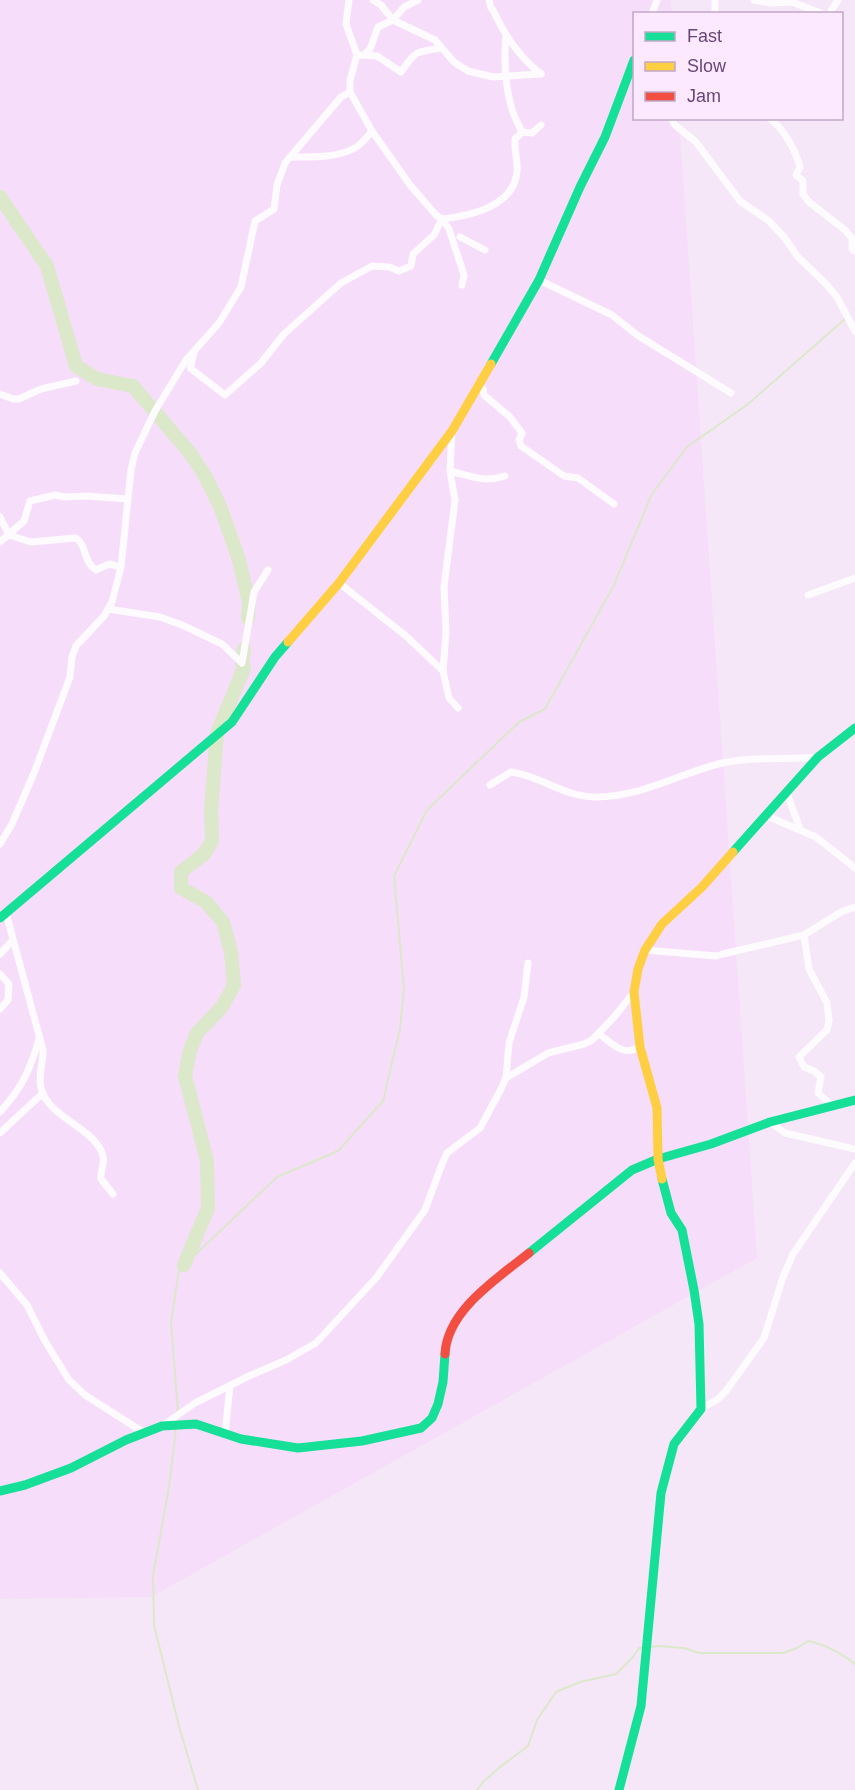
<svg xmlns="http://www.w3.org/2000/svg" width="855" height="1790" font-family="Arial,sans-serif">
<style>
.residential{fill:#f6ddf9}
.lines{fill:none;stroke-linecap:round;stroke-linejoin:round}
.stream{stroke:#dbe8c9;stroke-width:2}
.river{stroke:#dbe8c9;stroke-width:14}
.street{stroke:#fefbfe;stroke-width:7}
.fast{stroke:#16e098;stroke-width:9}
.slow{stroke:#ffcf43;stroke-width:9}
.jam{stroke:#f24e42;stroke-width:9}
</style>
<rect width="100%" height="100%" fill="#f5e7f7"/>
<!-- residential -->
<path class="residential" d="M 0,0 L 671,0 L 672,13 L 634,14 L 634,118 L 679,119 L 757,1258 L 151,1597 L 0,1599 Z"/>
<g class="lines">
<!-- stream -->
<g class="stream">
<path d="M 178,1412 L 171,1322 L 179,1270 L 277,1177 L 338,1151 L 383,1101 L 400,1029 L 404,989 L 394,876 L 427,810 L 519,722 L 545,709 L 613,587 L 652,494 L 687,447 L 748,404 L 845,319"/>
<path d="M 176,1429 L 169,1487 L 153,1576 L 154,1625 L 180,1730 L 198,1790"/>
<path d="M 649,1647 L 659,1646 L 684,1648 L 699,1653 L 783,1653 L 797,1648 L 808,1641 C 827,1645 840,1653 855,1664"/>
<path d="M 477,1790 L 483,1782 L 500,1767 L 528,1746 L 537,1720 L 556,1692 L 580,1682 L 616,1674 L 632,1658 L 639,1648 L 643,1648"/>
</g>
<!-- river -->
<g class="river">
<path d="M 0,197 L 47,266 L 76,366 L 97,379 L 133,386 L 190,453 L 204,474 L 220,506 L 239,560 L 249,603 L 248,618"/>
<path d="M 184,1265 L 208,1208 L 207,1161 L 185,1076 L 190,1050 L 197,1033 L 222,1007 L 234,985 L 231,952 L 223,922 L 206,902 L 181,888 L 181,872 L 204,854 L 212,841 L 211,809 L 217,733 L 244,668 L 242,663 L 244,649"/>
</g>
<!-- street -->
<g class="street">
<path d="M 349,0 L 346,24 L 357,55 L 350,80 L 350,92 L 372,131 L 410,185 L 436,215 L 442,219 L 449,229 L 464,275 L 462,285"/>
<path d="M 373,0 L 381,5 L 393,20 L 435,40 L 454,62 L 468,71 L 493,77 L 541,74"/>
<path d="M 489,0 L 491,8 L 493,10 C 504,34 520,58 541,74"/>
<path d="M 754,0 L 772,3 L 792,2 L 823,14"/>
<path d="M 652,14 L 657,0"/>
<path d="M 715,14 L 715,0"/>
<path d="M 829,14 L 838,0"/>
<path d="M 506,35 C 504,57 505,84 511,106 C 513,115 518,123 522,132"/>
<path d="M 357,55 L 377,56 L 401,72 C 416,50 416,52 441,48"/>
<path d="M 364,55 L 370,49 L 378,27 L 393,20 L 404,7 L 418,0"/>
<path d="M 671,118 L 675,125 L 696,142 L 740,201 L 769,221 L 784,237 L 798,257 L 825,283 L 837,297 L 855,331"/>
<path d="M 769,118 C 784,129 795,149 800,167 L 796,175 L 803,181 L 803,194 L 809,202 L 845,230 L 852,238 L 852,249 L 855,251"/>
<path d="M 290,157 C 310,157 337,158 355,148 C 362,144 367,137 372,131"/>
<path d="M 460,237 L 485,250"/>
<path d="M 539,280 L 612,315 L 637,335 L 731,393"/>
<path d="M 194,353 L 190,368 L 225,395 L 261,363 L 284,334 L 341,283 L 372,266 L 389,267 L 399,271 L 411,266 L 413,254 L 434,235 L 442,219 C 470,216 513,207 517,172 C 518,161 514,150 515,139 L 522,132 L 532,133 L 541,125"/>
<path d="M 483,389 L 484,395 L 510,417 L 522,433 L 519,440 L 521,446 L 564,476 L 578,478 L 614,504"/>
<path d="M 0,394 L 13,399 L 19,399 L 41,389 L 76,381"/>
<path d="M 452,431 L 450,471 L 455,500 L 444,587 L 446,633 L 443,671 L 449,698 L 458,708"/>
<path d="M 450,471 C 471,476 484,483 505,476"/>
<path d="M 0,517 L 9,535 L 31,542 L 76,538 C 87,545 83,562 96,570 L 109,564 L 121,567"/>
<path d="M 0,542 L 24,521 L 30,501 L 55,495 L 64,497 L 86,496 L 128,499"/>
<path d="M 339,583 L 406,636 L 443,671"/>
<path d="M 808,595 L 855,578"/>
<path d="M 108,609 L 160,617 L 182,625 L 222,644 L 242,663 L 254,592 L 268,570"/>
<path d="M 490,785 L 511,772 C 538,775 563,796 594,797 C 638,798 676,775 718,764 C 748,756 786,760 818,757"/>
<path d="M 787,793 L 800,829"/>
<path d="M 767,816 L 816,837 L 855,868"/>
<path d="M 0,844 L 12,824 L 34,773 L 70,677 L 72,657 L 76,646 L 104,616 L 112,602 L 121,567 L 131,470 L 135,453 L 155,411 L 186,360 L 219,323 L 241,287 L 255,221 L 274,209 L 277,185 L 285,163 L 341,97 L 350,92"/>
<path d="M 6,913 L 43,1050 C 43,1063 38,1076 41,1088 C 48,1118 96,1128 103,1156 C 105,1164 100,1171 101,1179 L 113,1194"/>
<path d="M 804,935 L 809,969 L 827,1003 L 829,1021 L 827,1030 L 799,1057 L 804,1067 L 814,1071 L 821,1077 L 818,1093 L 831,1105"/>
<path d="M 645,950 L 716,956 L 723,954 L 804,935 L 841,912 L 855,907"/>
<path d="M 0,954 L 13,940"/>
<path d="M 0,974 L 9,984 L 8,1000 L 0,1009"/>
<path d="M 599,1034 C 613,1044 623,1057 640,1047"/>
<path d="M 506,1078 L 548,1053 L 584,1044 L 592,1040 L 615,1016 L 634,992"/>
<path d="M 0,1112 C 22,1088 30,1070 39,1039"/>
<path d="M 770,1122 L 785,1133 L 855,1149"/>
<path d="M 0,1133 L 43,1093"/>
<path d="M 0,1273 L 27,1305 L 45,1341 L 69,1380 L 85,1395 L 143,1432"/>
<path d="M 701,1409 L 718,1399 L 726,1391 L 764,1338 L 783,1277 L 793,1254 L 855,1163"/>
<path d="M 162,1426 L 195,1403 L 249,1376 L 286,1360 L 316,1343 L 376,1278 L 425,1210 L 442,1164 L 447,1153 L 480,1128 L 500,1091 L 506,1078 L 509,1043 L 524,997 L 528,963"/>
<path d="M 225,1434 L 230,1386"/>
</g>
<!-- fast -->
<g class="fast">
<path d="M 491,364 L 539,280 L 580,187 L 605,137 L 634,60"/>
<path d="M 733,852 L 818,757 L 855,728"/>
<path d="M 0,918 L 232,722 L 275,657 L 288,642"/>
<path d="M 529,1253 L 632,1170 L 658,1159 L 711,1144 L 770,1122 L 855,1100"/>
<path d="M 0,1491 L 25,1485 L 71,1468 L 126,1440 L 162,1426 L 196,1424 L 241,1439 L 298,1448 L 362,1441 L 421,1428 L 432,1418 L 438,1404 L 443,1382 L 445,1354"/>
<path d="M 619,1790 L 641,1706 L 661,1493 L 674,1444 L 701,1409 L 699,1324 L 694,1290 L 682,1230 L 671,1213 L 662,1179"/>
</g>
<!-- slow -->
<g class="slow">
<path d="M 288,642 L 339,583 L 452,431 L 491,364"/>
<path d="M 662,1179 L 658,1159 L 657,1108 L 640,1047 L 634,992 L 638,969 L 645,950 L 662,924 L 702,887 L 733,852"/>
</g>
<!-- jam -->
<path class="jam" d="M 445,1354 C 447,1310 498,1278 529,1253"/>
</g>
<!-- legend -->
<rect x="633" y="12" width="210" height="108" fill="#fde9ff" stroke="#c1a8c8" stroke-width="1.5"/>
<rect x="645" y="32" width="30" height="9" fill="#16e098" stroke="#c1a8c8" stroke-width="1.5"/>
<text x="687" y="42" font-size="18" fill="#674776">Fast</text>
<rect x="645" y="62" width="30" height="9" fill="#ffcf43" stroke="#c1a8c8" stroke-width="1.5"/>
<text x="687" y="72" font-size="18" fill="#674776">Slow</text>
<rect x="645" y="92" width="30" height="9" fill="#f24e42" stroke="#c1a8c8" stroke-width="1.5"/>
<text x="687" y="102" font-size="18" fill="#674776">Jam</text>
</svg>
